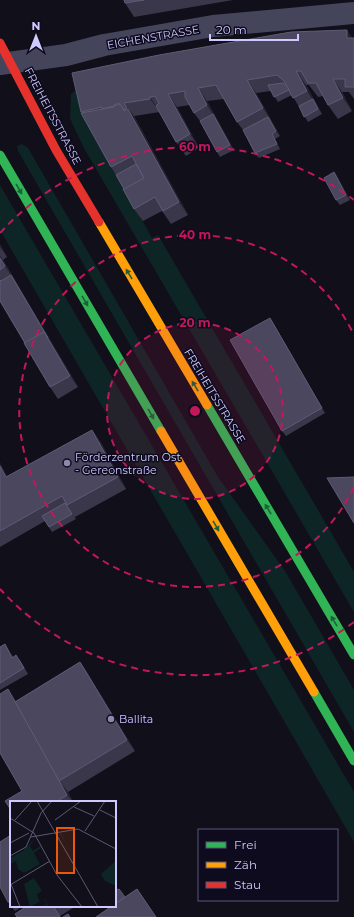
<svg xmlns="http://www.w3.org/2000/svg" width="354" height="917" font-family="Montserrat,sans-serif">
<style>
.green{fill:#0e2525}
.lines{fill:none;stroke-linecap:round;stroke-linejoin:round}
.street{stroke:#44445b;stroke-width:22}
.fast{stroke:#30b455;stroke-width:9}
.slow{stroke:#ff9f0a;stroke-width:9}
.jam{stroke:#e5322d;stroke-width:9}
.wall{fill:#3a374b}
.shaded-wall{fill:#23202f}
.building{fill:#4a475e;stroke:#5f5b77}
.oneway{fill:#1f603a}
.ring{fill:none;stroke:#c2185b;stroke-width:2;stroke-dasharray:7 5}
.poi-dot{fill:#8c88af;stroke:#0e0b1e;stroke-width:1.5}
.labels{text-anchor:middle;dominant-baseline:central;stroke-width:3;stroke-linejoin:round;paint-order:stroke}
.street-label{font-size:11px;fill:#cec9ff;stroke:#0e0b1e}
.poi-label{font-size:11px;fill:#cec9ff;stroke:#0e0b1e;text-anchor:start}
.inset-road{fill:none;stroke:#5d5976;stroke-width:1}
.view{fill:#e8590c;fill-opacity:0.15;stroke:#e8590c;stroke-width:2}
.inset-edge{fill:none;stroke:#cec9ff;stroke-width:2}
.centre{fill:#c2185b;stroke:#0e0b1e;stroke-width:2}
.ring-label{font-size:12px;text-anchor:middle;font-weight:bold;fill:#c2185b;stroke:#0e0b1e;stroke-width:3;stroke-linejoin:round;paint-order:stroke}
</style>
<rect width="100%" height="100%" fill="#110f1a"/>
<!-- green -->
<g class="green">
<path d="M 81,86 L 90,126 L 152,238 L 158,235 L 354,572 L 354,612 L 85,150 L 70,119 L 71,94 Z"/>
<path d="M 22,144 L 28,148 L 218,477 L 285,571 L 354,690 L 354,732 L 18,151 L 17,146 Z"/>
<path d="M 0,185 L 354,792 L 354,842 L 0,230 Z"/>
</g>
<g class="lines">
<!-- street -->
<path class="street" d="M 0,64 L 66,55 L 104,45 L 213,26 L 354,13"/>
<!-- fast -->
<g class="fast">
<path d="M 0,155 L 161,431"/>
<path d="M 207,405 L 354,655"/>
<path d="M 314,692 L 354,761"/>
</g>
<!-- slow -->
<g class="slow">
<path d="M 99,222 L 207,405"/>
<path d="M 161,431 L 314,692"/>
</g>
<!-- jam -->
<path class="jam" d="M 0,43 L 56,150 L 99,222"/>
</g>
<!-- wall -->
<g class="wall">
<path d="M 124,0 L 233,0 L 134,17 L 125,3 Z"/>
<path d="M 353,38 L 354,38 L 354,99 L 349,92 L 342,92 L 352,111 L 338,119 L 328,105 L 323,96 L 318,97 L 309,85 L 306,85 L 322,114 L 308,122 L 292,95 L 278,102 L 271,91 L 256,93 L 280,136 L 275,139 L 280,149 L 259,158 L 255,153 L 243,130 L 237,122 L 224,99 L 207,101 L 234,150 L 220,157 L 217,152 L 200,121 L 194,113 L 190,105 L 177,107 L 199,148 L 186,156 L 176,142 L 160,112 L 134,116 L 188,215 L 171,224 L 162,211 L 143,221 L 134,209 L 124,189 L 116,175 L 111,167 L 81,112 Z"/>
<path d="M 334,172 L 338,178 L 350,200 L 340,205 L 336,200 Z"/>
<path d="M 0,244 L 7,257 L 3,260 L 78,387 L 58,399 L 50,387 L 0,301 Z"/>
<path d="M 270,318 L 273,323 L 325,413 L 286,436 L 282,431 Z"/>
<path d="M 100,441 L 126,489 L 75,517 L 74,516 L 76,519 L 52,532 L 45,521 L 0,547 L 0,463 L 7,477 Z"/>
<path d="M 5,644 L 13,657 L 20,660 L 28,674 L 0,690 L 0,647 Z"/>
<path d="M 80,662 L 88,674 L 135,751 L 68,792 L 73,802 L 11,802 L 22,791 L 16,701 Z"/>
<path d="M 11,835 L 11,906 L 8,902 Z"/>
<path d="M 11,906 L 23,906 L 15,911 Z"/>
<path d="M 27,906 L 76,906 L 60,916 L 61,917 Z"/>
</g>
<!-- shaded-wall -->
<g class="shaded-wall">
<path d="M 347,30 L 354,40 L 347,38 Z"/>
<path d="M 296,71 L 306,85 L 322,114 L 307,91 Z"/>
<path d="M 333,79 L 342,92 L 352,111 L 343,98 Z"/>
<path d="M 247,80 L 256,93 L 272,122 L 263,108 Z"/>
<path d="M 198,88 L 207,101 L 234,150 L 230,145 L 214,116 L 207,105 Z"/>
<path d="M 168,94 L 177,107 L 199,148 L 190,134 Z"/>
<path d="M 150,97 L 159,110 L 160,112 L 150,99 Z"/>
<path d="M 124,103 L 134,116 L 188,215 L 179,202 Z"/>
<path d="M 268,117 L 272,122 L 280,136 L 276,131 Z"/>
<path d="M 272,134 L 275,139 L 280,149 L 277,144 Z"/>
<path d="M 334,172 L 338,178 L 350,200 L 346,195 Z"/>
<path d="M 0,244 L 7,257 L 0,247 Z"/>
<path d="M 0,256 L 3,260 L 14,280 L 5,266 L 0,258 Z"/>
<path d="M 11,275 L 14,280 L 78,387 L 70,376 Z"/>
<path d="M 270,318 L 273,323 L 325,413 L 322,408 Z"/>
<path d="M 92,430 L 100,441 L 126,489 L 118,477 Z"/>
<path d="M 0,463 L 14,489 L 6,477 L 0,466 Z"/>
<path d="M 80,662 L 88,674 L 135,751 L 127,740 Z"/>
<path d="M 8,689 L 16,701 L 59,781 Z"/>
<path d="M 60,782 L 68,792 L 73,802 L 67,795 Z"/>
</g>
<!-- building -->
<g class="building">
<path d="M 124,0 L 144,0 L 125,3 Z"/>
<path d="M 347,30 L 347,38 L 354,38 L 354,87 L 345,87 L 345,79 L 333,79 L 343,98 L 328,105 L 316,83 L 308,83 L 301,71 L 296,71 L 307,91 L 293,98 L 284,81 L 277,75 L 247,80 L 263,108 L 237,122 L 216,85 L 198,88 L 207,105 L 194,113 L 185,97 L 185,91 L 168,94 L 190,134 L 176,142 L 156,106 L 159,103 L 155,96 L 150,97 L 150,99 L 124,103 L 127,108 L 123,110 L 119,103 L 114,105 L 114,106 L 102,109 L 102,107 L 81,112 L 72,73 L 159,55 L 291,32 Z"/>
<path d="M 283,83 L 287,86 L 289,90 L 274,97 L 268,85 Z"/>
<path d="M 313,99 L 318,109 L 304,117 L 299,106 Z"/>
<path d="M 120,104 L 124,111 L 128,109 L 179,202 L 163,211 L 155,197 L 134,209 L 123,189 L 144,178 L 132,156 L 111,167 L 81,113 L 114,107 L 114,106 Z"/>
<path d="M 213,114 L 230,145 L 217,152 L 200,121 Z"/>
<path d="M 268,117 L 276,131 L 272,134 L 277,144 L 255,153 L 243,130 Z"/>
<path d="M 136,164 L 144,178 L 124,189 L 116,175 Z"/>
<path d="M 334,172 L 346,195 L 336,200 L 324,178 Z"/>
<path d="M 0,258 L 5,266 L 0,270 Z"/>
<path d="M 11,275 L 48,338 L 44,332 L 25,343 L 0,301 L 0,280 L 1,281 Z"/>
<path d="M 270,318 L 322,408 L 282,431 L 230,340 Z"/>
<path d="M 44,332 L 70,376 L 50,387 L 24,343 Z"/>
<path d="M 92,430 L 118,477 L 67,505 L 62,496 L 0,531 L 0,466 L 6,477 Z"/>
<path d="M 354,477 L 354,523 L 327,478 Z"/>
<path d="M 65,503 L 72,514 L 49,527 L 42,516 Z"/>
<path d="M 5,644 L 12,658 L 16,655 L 24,668 L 0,683 L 0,647 Z"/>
<path d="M 80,662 L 127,740 L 59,781 L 15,702 Z"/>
<path d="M 8,689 L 67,795 L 56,802 L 11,802 L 11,810 L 5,801 L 22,791 L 0,753 L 0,694 Z"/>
<path d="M 11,835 L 11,901 L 8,902 L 0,887 L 0,842 Z"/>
<path d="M 119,889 L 125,897 L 115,904 L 115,891 Z"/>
<path d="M 137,889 L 156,917 L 96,917 L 112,906 L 115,906 L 115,904 Z"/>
<path d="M 27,906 L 53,906 L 60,917 L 17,917 L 15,914 Z"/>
<path d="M 68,914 L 70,917 L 63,917 Z"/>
</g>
<!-- one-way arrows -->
<defs><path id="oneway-solid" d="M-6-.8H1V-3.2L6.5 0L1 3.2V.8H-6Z"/></defs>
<g class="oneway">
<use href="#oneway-solid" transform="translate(19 189) rotate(60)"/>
<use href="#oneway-solid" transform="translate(129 274) rotate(-121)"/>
<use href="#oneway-solid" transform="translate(85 301) rotate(60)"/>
<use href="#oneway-solid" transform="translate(195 386) rotate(-121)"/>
<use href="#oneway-solid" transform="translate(151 414) rotate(60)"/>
<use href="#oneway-solid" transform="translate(268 509) rotate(-121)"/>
<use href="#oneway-solid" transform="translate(216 526) rotate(60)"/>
<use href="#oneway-solid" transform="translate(334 621) rotate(-121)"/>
</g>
<!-- distance rings -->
<circle cx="195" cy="411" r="88" fill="#c2185b" fill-opacity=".12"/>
<g class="ring">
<circle cx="195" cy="411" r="88"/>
<path d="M354 487A176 176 0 1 1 354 335"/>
<path d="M354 622A264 264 0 0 1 0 589M0 233A264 264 0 0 1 354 200"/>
</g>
<!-- markers -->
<g class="poi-dot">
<circle cx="67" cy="463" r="4"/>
<circle cx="111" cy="719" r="4"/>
</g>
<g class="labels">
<!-- street labels -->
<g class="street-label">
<text transform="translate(153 37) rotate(-10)">EICHENSTRASSE</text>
<text transform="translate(53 116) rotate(62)">FREIHEITSSTRASSE</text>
<text transform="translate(215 396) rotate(59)">FREIHEITSSTRASSE</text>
</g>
<!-- poi labels -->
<g class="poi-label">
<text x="75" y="457">Förderzentrum Ost<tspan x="75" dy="13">- Gereonstraße</tspan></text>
<text x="119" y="719">Ballita</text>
</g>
</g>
<!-- overview -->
<g transform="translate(10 801)">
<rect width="106" height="106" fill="#110f1a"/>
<path d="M 51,31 L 54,39 L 94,106 L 50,33 ZM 25,37 L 20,45 L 23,50 L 30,45 L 31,47 L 24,52 L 30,63 L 14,72 L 8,68 L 6,60 L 0,63 L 0,57 L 13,50 ZM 106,60 L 106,85 L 95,80 L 91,73 ZM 24,77 L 32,90 L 27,93 L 28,97 L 30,100 L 35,98 L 38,104 L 30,106 L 37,103 L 34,98 L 20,106 L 14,83 Z" fill="#0e2525"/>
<path class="inset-road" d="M 27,0 L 88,106M 64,6 L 84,15M 90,9 L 106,17M 0,17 L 24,32 L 47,74 L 72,106M 5,19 L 22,0M 45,19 L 71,0M 75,30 L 95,0M 21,36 L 68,28 L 106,48M 0,42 L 19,32M 0,55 L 16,46 L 31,12 L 42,0M 1,83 L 10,106M 0,84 L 40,60"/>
<path class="view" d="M 47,27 L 64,27 L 64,72 L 47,72 Z"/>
<rect width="106" height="106" class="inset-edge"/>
</g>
<circle cx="195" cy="411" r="6" class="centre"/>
<g class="ring-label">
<text x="195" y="151">60 m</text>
<text x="195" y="239">40 m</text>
<text x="195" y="327">20 m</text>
</g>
<!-- legend -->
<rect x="198" y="829" width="140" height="72" fill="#0e0b1e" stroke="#5b5778"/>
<rect x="206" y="842" width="20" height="6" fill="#30b455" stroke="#5b5778"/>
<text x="234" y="849" font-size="12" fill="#cec9ff">Frei</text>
<rect x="206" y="862" width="20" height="6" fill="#ff9f0a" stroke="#5b5778"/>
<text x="234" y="869" font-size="12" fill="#cec9ff">Zäh</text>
<rect x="206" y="882" width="20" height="6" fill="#e5322d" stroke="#5b5778"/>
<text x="234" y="889" font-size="12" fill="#cec9ff">Stau</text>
<!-- north arrow -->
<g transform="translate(36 36)" stroke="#0e0b1e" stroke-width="3" paint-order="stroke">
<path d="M0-3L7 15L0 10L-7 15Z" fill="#cec9ff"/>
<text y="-6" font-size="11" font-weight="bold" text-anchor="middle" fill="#cec9ff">N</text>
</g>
<!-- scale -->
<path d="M210 34v6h88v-6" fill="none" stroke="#cec9ff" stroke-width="2"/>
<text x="216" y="34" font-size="12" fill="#cec9ff" stroke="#0e0b1e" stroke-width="3" paint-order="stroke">20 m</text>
</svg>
